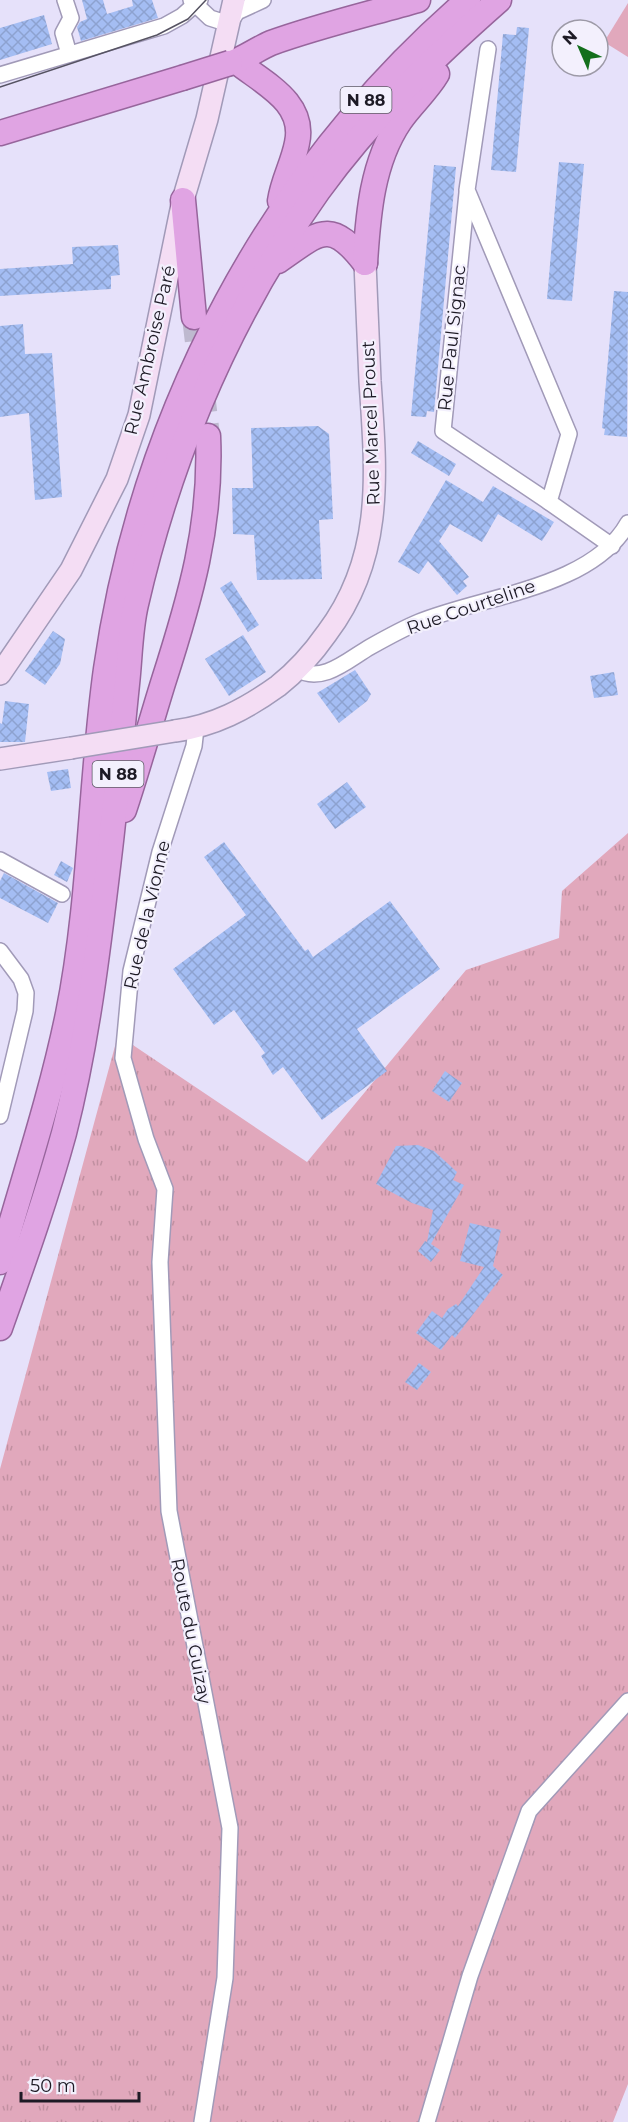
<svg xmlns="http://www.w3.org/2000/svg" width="628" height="2122" font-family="Montserrat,sans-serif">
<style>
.grass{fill:url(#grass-tufts)}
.pitch{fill:#e1a8bc}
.building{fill:url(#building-cross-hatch)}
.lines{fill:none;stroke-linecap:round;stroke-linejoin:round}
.trunk-tunnel{stroke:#beb9cf;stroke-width:24;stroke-dasharray:24 12;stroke-linecap:butt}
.minor-casing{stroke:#a19ab8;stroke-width:18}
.secondary-casing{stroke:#a19ab8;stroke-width:24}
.trunk-casing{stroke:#97659c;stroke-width:27}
.minor{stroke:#fff;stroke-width:15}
.secondary{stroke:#f4ddf4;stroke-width:21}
.trunk{stroke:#e0a4e3;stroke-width:24}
.tram{stroke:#565362;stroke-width:1.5}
.secondary-bridge-casing{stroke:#a19ab8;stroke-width:24;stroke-linecap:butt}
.trunk-bridge-casing{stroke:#97659c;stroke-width:27;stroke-linecap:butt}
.secondary-bridge{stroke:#f4ddf4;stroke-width:21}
.trunk-bridge{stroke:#e0a4e3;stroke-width:24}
.labels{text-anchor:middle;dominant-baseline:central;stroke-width:4.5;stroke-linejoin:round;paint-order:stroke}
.shield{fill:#f3f0fd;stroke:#5d5a66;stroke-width:1.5}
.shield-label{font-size:16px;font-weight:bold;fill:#1d1a25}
.street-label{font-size:18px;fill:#1d1a25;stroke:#f3f0fd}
</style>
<defs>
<pattern id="grass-tufts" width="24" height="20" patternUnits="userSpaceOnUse" patternTransform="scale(1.5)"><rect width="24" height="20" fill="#e1a8bc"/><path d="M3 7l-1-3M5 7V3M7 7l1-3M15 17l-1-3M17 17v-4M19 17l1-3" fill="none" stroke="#c190a1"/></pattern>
<pattern id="building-cross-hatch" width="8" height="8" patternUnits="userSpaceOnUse" patternTransform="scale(1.5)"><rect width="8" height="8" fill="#a4bdf3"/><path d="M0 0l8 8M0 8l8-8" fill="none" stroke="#8da2d0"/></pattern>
</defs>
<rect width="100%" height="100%" fill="#e6e1fa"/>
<!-- grass -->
<path class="grass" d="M 628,833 L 628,2084 L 613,2122 L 0,2122 L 0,1469 L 118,1035 L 307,1162 L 466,970 L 559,938 L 562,891 Z"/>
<!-- pitch -->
<path class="pitch" d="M 628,3 L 628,57 L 604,42 Z"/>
<!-- building -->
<g class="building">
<path d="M 82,0 L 103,0 L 107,14 L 133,6 L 132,0 L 152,0 L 158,18 L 81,41 L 77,27 L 80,22 L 87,19 Z"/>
<path d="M 44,15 L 52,44 L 0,60 L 0,28 Z"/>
<path d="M 517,27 L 529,28 L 516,172 L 491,170 L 503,34 L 516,35 Z"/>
<path d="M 559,162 L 584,164 L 572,301 L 547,299 Z"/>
<path d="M 434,165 L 456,167 L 434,412 L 427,411 L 426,417 L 411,416 Z"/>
<path d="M 118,245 L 120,275 L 111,276 L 111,289 L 0,296 L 0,269 L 73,264 L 72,247 Z"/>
<path d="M 614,291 L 628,292 L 627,437 L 604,435 L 605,429 L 602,428 Z"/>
<path d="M 23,324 L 25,354 L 52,353 L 62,497 L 35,500 L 29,413 L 0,417 L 0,326 Z"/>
<path d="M 318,426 L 329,434 L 333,519 L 319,520 L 322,579 L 257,580 L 254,535 L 233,534 L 232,488 L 253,488 L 251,428 Z"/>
<path d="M 418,441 L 456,464 L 449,476 L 411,453 Z"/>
<path d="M 446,480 L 483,502 L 493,486 L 554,522 L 542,541 L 498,514 L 482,542 L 450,524 L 439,541 L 469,577 L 463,581 L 467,586 L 457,595 L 428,561 L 419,574 L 398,562 Z"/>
<path d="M 231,581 L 259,625 L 248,632 L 220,588 Z"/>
<path d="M 53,631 L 65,639 L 60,664 L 45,685 L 25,671 Z"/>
<path d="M 243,635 L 266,672 L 229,696 L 205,659 Z"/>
<path d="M 355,670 L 371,694 L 367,701 L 339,723 L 317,693 Z"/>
<path d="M 614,672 L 618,695 L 594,698 L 590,676 Z"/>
<path d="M 5,701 L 29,704 L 25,742 L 0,742 L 0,723 L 2,724 Z"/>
<path d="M 68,769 L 71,788 L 51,791 L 47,772 Z"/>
<path d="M 347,782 L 366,807 L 335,829 L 317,804 Z"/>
<path d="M 224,842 L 305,951 L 308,949 L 313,957 L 390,901 L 440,969 L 357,1029 L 387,1071 L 322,1120 L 283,1067 L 273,1075 L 261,1056 L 265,1053 L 234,1010 L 214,1025 L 173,969 L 246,915 L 204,857 Z"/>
<path d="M 61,861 L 73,868 L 67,882 L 54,875 Z"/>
<path d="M 4,873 L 58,903 L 48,923 L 0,898 L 0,881 Z"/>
<path d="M 445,1071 L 462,1083 L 449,1102 L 432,1091 Z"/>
<path d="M 418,1145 L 434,1151 L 457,1172 L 453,1180 L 464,1185 L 431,1244 L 440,1250 L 431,1262 L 418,1251 L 425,1241 L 427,1242 L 433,1210 L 412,1203 L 376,1184 L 396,1146 Z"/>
<path d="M 470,1223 L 501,1230 L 493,1266 L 503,1275 L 455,1338 L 452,1335 L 441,1350 L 416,1333 L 432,1311 L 442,1318 L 448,1309 L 456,1304 L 458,1306 L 484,1267 L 460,1261 Z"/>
<path d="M 419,1363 L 431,1372 L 417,1390 L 405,1382 Z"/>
</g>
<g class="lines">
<!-- trunk-tunnel -->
<path class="trunk-tunnel" d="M 194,317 L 208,436"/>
<!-- minor casing -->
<g class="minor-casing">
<g id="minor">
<path d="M 65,0 L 71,18 L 63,33 L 69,54"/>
<path d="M 191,0 L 210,18 L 229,24 L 237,12 L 263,0"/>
<path d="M 488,49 L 467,190 L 569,434 L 549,502 L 612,546"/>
<path d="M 0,75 L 164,26 L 182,16 L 200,0"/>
<path d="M 467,193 L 443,431 L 549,502"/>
<path d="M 297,669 C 322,685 349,659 370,647 C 386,638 402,629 419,622 C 482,596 592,588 628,523"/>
<path d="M 196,728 L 194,746 L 160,852 L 131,971 L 123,1058 L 146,1139 L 165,1189 L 160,1262 L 169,1511 L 230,1828 L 225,1978 L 202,2122"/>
<path d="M 0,860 L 62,894"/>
<path d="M 0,951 L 21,979 L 26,993 L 25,1011 L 0,1116"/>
<path d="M 427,2122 L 470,1976 L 529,1811 L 628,1701"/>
</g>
</g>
<!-- secondary casing -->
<g class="secondary-casing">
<g id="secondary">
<path d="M 0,674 L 71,570 L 117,479 L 139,415 L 183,200 L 207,119 L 234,0"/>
<path d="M 175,731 C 214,726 246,709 278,686 C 297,671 313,653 327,633 C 385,556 376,472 370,381 C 368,342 367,302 365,263"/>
<path d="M 0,759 L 71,748"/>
</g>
</g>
<!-- trunk casing -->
<g class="trunk-casing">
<g id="trunk">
<path d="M 237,62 C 263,83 306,102 297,143 C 293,164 283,180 280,201"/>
<path d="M 230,63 C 238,62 259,48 271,43 C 318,26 369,14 418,0"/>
<path d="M 0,133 L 182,78"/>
<path d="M 183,200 L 194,317"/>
<path d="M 278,261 C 318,234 329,216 365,263"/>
<path d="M 365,263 C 368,215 372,162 400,121 C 411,105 427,91 437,74"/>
<path d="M 124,810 C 138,768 150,725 163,683 C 190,599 212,525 208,436"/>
<path d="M 0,1262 C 23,1180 51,1097 68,1014 C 91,900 90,784 106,669 C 143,411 270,171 468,0"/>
<path d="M 0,1328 C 23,1263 46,1199 64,1133 C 87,1043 98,950 109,858 C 116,800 121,742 127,684 C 130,657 130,629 136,604 C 170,456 230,315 318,191 C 370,119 433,58 499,0"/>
</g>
</g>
<!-- minor -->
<use href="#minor" class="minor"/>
<!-- secondary -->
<use href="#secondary" class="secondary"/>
<!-- trunk -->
<use href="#trunk" class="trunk"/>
<!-- tram -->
<path class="tram" d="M 0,87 L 157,35 L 188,19 L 206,0"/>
<!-- secondary-bridge casing -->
<g class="secondary-bridge-casing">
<path id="secondary-bridge" d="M 71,748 L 175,731"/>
</g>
<!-- trunk-bridge casing -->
<g class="trunk-bridge-casing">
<path id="trunk-bridge" d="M 182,78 L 230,63"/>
</g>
<!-- secondary-bridge -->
<use href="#secondary-bridge" class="secondary-bridge"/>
<!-- trunk-bridge -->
<use href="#trunk-bridge" class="trunk-bridge"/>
</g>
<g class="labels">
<!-- shield labels -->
<g class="shield">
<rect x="340.5" y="87" width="51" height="26" rx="4.5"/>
<rect x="92.5" y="761" width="51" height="26" rx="4.5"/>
</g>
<g class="shield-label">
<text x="366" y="100">N 88</text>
<text x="118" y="774">N 88</text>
</g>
<!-- street labels -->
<g class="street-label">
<text transform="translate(452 338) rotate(-84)">Rue Paul Signac</text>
<text transform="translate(150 350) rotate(-77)">Rue Ambroise Paré</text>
<text transform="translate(371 423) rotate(-92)">Rue Marcel Proust</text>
<text transform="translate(471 607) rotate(-19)">Rue Courteline</text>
<text transform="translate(147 915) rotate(-77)">Rue de la Vionne</text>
<text transform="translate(191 1631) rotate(79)">Route du Guizay</text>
</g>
</g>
<!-- north arrow -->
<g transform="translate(580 48) rotate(316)"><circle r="28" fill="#f3f0fd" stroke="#9d9aa7" stroke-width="1.5"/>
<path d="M0-4.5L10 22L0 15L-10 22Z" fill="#136f1c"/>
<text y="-9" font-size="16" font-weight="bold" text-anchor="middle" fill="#1d1a25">N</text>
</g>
<!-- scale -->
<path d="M21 2092v9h118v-9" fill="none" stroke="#1d1a25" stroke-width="3"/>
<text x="30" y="2092" font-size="18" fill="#1d1a25" stroke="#f3f0fd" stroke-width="4.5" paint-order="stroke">50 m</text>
</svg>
